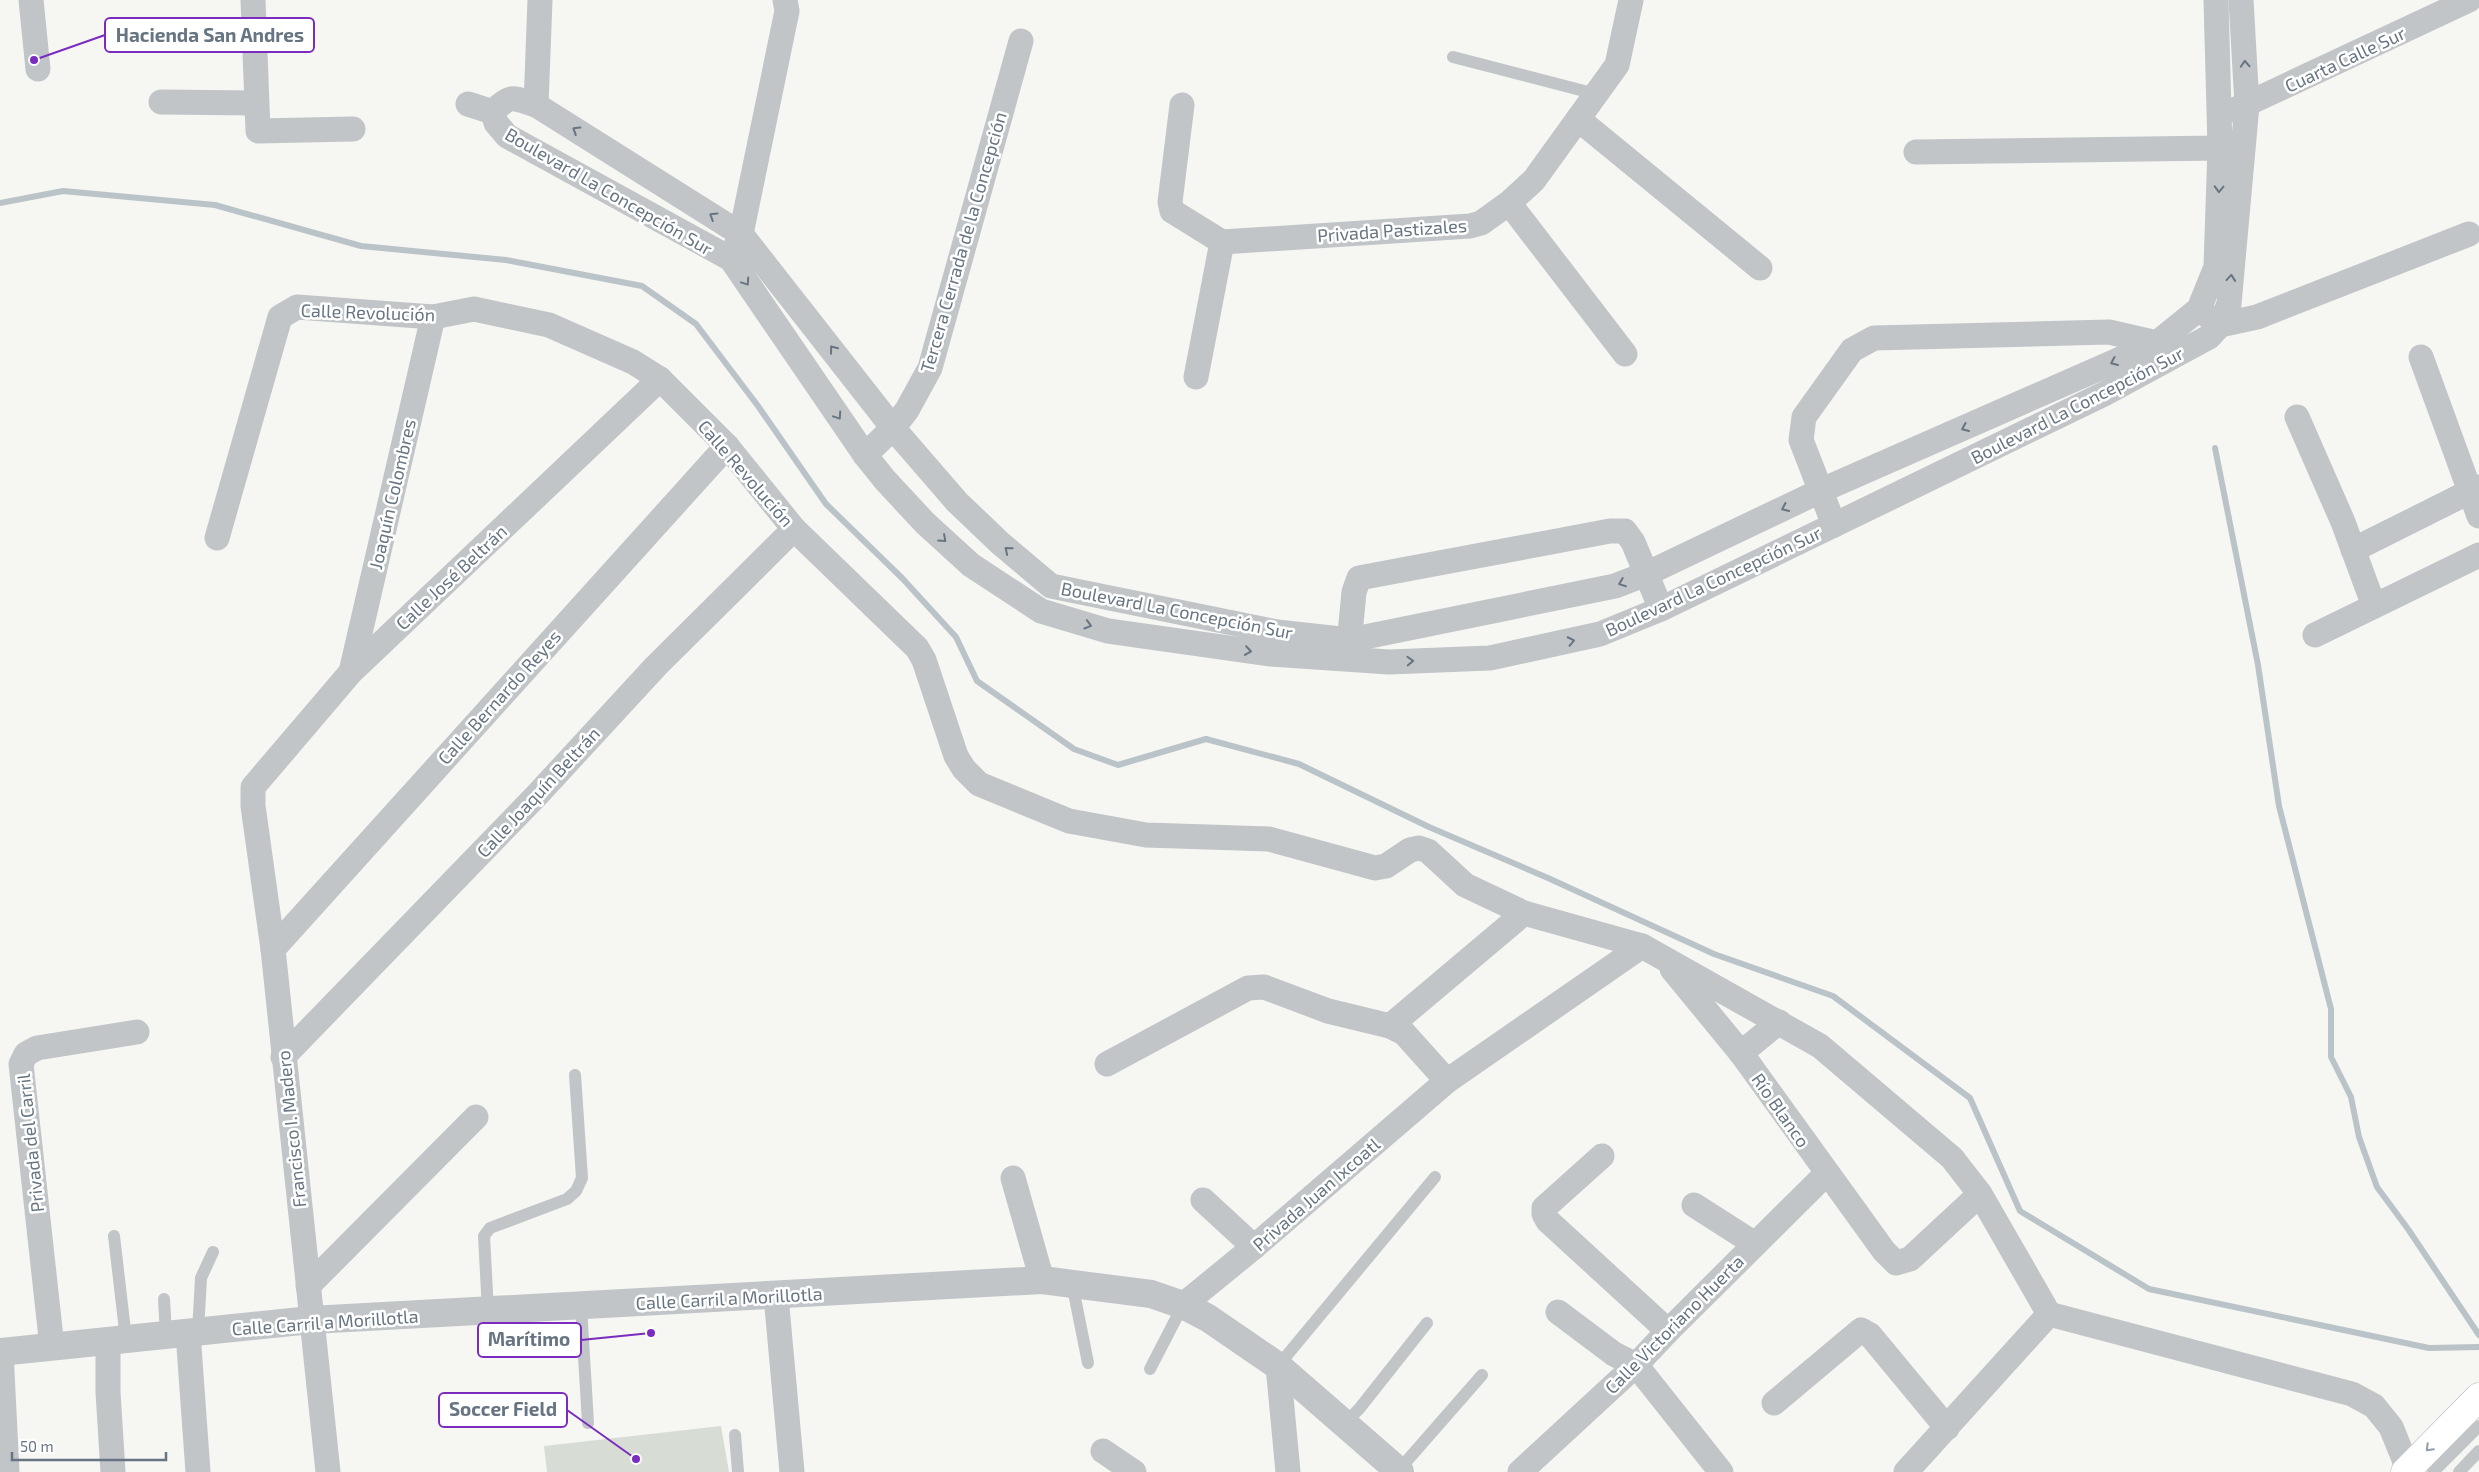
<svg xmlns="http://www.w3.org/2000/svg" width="2479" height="1472" font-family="'Exo 2',sans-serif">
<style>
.green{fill:#d7ddd4}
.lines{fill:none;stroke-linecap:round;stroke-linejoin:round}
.stream{stroke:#bac3c8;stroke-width:6}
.primary-casing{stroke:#b5b8bc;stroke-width:29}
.service{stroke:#c1c5c8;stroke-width:12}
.minor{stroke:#c1c5c8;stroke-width:25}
.tertiary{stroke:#c1c5c8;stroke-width:28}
.primary{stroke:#fff;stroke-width:28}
.oneway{stroke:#677582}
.oneway2{stroke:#959ea8}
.labels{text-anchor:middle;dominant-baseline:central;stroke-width:5;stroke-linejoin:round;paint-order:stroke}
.street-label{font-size:18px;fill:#677582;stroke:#fff}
.leader{fill:none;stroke:#7b2cbf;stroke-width:2}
.callout-dot{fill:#7b2cbf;stroke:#fff;stroke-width:2}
.callout{fill:#fff;stroke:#7b2cbf;stroke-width:2}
.callout-label{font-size:19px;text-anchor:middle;font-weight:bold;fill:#677582}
</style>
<rect width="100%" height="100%" fill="#f6f6f3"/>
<!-- green -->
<path class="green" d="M 721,1426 L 729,1472 L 547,1472 L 544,1446 Z"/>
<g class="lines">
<!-- stream -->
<g class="stream">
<path d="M 0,203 L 63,191 L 215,205 L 361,246 L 506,260 L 642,286 L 696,324 L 758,406 L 826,504 L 902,578 L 956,637 L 977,681 L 1074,749 L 1118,765 L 1206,739 L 1299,764 L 1429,827 L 1548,878 L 1714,954 L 1833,996 L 1970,1098 L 2020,1211 L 2149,1289 L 2429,1348 L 2479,1347"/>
<path d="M 2215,448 L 2258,665 L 2279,806 L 2331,1009 L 2331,1057 L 2351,1097 L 2359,1137 L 2377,1187 L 2408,1229 L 2479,1335"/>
</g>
<!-- primary casing -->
<g class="primary-casing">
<path id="primary" d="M 2405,1472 L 2479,1397"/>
</g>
<!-- service -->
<g class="service">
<path d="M 1453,57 L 1596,94"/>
<path d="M 114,1236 L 126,1339"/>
<path d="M 1072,1283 L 1088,1363"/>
<path d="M 164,1299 L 166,1335"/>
<path d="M 581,1306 L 588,1423"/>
<path d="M 488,1311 L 484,1236 L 490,1228 L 567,1199 L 576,1191 L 582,1178 L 575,1075"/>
<path d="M 198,1332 L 201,1278 L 213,1252"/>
<path d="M 1278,1366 L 1435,1177"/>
<path d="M 1150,1369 L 1183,1305"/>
<path d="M 1343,1425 L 1359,1409 L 1427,1323"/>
<path d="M 735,1435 L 738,1472"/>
<path d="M 1398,1471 L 1482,1375"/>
<path d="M 2433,1472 L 2479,1426"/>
<path d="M 2459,1472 L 2479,1451"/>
</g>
<!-- minor -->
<g class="minor">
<path d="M 31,0 L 38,69"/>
<path d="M 253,0 L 258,131 L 353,129"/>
<path d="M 161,102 L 256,103"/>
<path d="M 468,104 L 493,112"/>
<path d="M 536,105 L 540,0"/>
<path d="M 1182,105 L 1170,202 L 1172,211 L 1222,242 L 1470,226 L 1481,223 L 1509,203 L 1534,180 L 1617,65 L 1631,0"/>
<path d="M 2234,110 L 2469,0"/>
<path d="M 493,112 L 496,123 L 507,136 L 731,259 L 865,455 L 885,480 L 925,523 L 971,565 L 1041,611 L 1108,631 L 1271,654 L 1389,662 L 1490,658 L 1600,634 L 1661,609 L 2104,394 L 2209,337 L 2220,325 L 2229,304 L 2247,105 L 2241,0"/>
<path d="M 493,112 C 511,93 513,98 536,105 L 741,234 L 893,428 L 957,502 L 1000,543 L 1051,586 L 1277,632 L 1350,640 L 1615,586 L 1646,574 L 1820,491 L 2157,343 L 2199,309 L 2216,267 L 2220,148 L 2216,0"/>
<path d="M 1578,119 L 1760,268"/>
<path d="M 1916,152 L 2220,148"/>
<path d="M 1509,203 L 1625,354"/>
<path d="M 735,248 L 741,234 L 787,11 L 785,0"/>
<path d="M 2209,317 L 2220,325 L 2257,317 L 2469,234"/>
<path d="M 2421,357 L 2479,516"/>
<path d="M 1196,377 L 1222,242"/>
<path d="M 2297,417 L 2343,522 L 2374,606"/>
<path d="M 865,455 L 893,428 L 907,410 L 930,368 L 1021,41"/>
<path d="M 1834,525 L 1801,440 L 1804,417 L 1852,350 L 1874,338 L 2109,332 L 2157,343"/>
<path d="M 217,538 L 280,317 L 297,307 L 433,317 L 474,309 L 549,325 L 633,362 L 660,379 L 727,446 L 794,529 L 917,648 L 924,660 L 956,756 L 964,769 L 979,784 L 1069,821 L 1146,835 L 1269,839 L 1375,868 L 1386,866 L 1410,850 L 1419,848 L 1428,851 L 1465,885 L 1524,913 L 1642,946 L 1820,1046 L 1952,1158 L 1980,1194 L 2049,1314 L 2352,1394 L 2374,1406 L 2391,1427 L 2408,1469"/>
<path d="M 2353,550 L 2479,487"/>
<path d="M 2315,635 L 2479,555"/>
<path d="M 1348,655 L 1354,592 L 1359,578 L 1610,531 L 1625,531 L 1633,542 L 1661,609"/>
<path d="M 351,672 L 433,317"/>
<path d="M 273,949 L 727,446"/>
<path d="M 1672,969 L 1741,1053 L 1884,1251 L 1896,1263 L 1910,1259 L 1980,1194"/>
<path d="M 1390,1026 L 1524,913"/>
<path d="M 1741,1053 L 1779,1022"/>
<path d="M 283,1057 L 537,795 L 656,666 L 794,529"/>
<path d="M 1107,1064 L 1248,988 L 1264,987 L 1328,1011 L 1390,1026 L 1404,1033 L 1447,1081"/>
<path d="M 1602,1156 L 1544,1208 L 1544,1214 L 1548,1221 L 1668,1331"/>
<path d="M 1013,1178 L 1042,1280"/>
<path d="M 1203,1200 L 1254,1247"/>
<path d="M 1694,1205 L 1755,1244"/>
<path d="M 308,1286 L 476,1117"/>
<path d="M 776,1296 L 792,1472"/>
<path d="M 1183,1305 L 1254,1247 L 1447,1081 L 1642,946"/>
<path d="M 1558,1312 L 1614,1354 L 1636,1365 L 1721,1472"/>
<path d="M 188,1333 L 198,1472"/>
<path d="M 108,1341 L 108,1392 L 113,1472"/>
<path d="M 52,1347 L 21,1064 L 26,1054 L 37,1048 L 137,1032"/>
<path d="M 1,1352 L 7,1472"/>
<path d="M 1278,1366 L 1288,1472"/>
<path d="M 1774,1403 L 1861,1330 L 1870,1335 L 1947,1428"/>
<path d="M 1103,1451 L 1134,1472"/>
<path d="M 328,1472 L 273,949 L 253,806 L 253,787 L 351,672 L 660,379"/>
<path d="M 1520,1472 L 1636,1365 L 1668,1331 L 1827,1173"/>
<path d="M 1906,1472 L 2049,1314"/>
</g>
<!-- tertiary -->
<path class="tertiary" d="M 0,1352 L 311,1320 L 1042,1280 L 1151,1294 L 1183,1305 L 1208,1318 L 1278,1366 L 1400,1472"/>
<!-- primary -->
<use href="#primary" class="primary"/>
</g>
<!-- one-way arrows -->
<defs><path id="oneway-chevron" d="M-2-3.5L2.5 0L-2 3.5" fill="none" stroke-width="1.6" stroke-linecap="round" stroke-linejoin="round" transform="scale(1.25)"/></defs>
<g class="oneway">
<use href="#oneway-chevron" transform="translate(2245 64) rotate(-93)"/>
<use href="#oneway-chevron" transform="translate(576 130) rotate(-148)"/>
<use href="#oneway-chevron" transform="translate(2219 189) rotate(92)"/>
<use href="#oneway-chevron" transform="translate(713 216) rotate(-148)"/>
<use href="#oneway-chevron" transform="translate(2231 278) rotate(-85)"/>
<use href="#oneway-chevron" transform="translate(746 282) rotate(56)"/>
<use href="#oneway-chevron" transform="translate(833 349) rotate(-128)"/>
<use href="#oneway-chevron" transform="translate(2114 362) rotate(156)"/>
<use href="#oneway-chevron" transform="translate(838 416) rotate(56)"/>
<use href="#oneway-chevron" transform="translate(1965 428) rotate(156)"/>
<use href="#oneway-chevron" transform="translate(1785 508) rotate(155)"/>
<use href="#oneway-chevron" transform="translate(943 539) rotate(42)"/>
<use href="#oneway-chevron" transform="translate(1008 550) rotate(-140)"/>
<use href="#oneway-chevron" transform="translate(1622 583) rotate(159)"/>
<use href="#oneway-chevron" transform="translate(1088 625) rotate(17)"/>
<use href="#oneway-chevron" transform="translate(1571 641) rotate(-12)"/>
<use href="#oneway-chevron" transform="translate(1248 651) rotate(8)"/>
<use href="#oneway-chevron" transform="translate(1410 661) rotate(-2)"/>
</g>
<use class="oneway2" href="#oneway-chevron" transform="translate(2429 1448) rotate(135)"/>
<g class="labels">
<!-- street labels -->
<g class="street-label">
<text transform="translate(2345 59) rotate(-25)">Cuarta Calle Sur</text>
<text transform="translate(609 191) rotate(30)">Boulevard La Concepción Sur</text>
<text transform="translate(1392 230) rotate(-4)">Privada Pastizales</text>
<text transform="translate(963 242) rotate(-74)">Tercera Cerrada de la Concepción</text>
<text transform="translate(368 312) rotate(2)">Calle Revolución</text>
<text transform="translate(2077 405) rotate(-27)">Boulevard La Concepción Sur</text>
<text transform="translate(746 473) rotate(49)">Calle Revolución</text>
<text transform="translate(392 494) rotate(-77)">Joaquín Colombres</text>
<text transform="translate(451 577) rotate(-43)">Calle José Beltrán</text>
<text transform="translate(1713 581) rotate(-25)">Boulevard La Concepción Sur</text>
<text transform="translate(1177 610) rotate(11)">Boulevard La Concepción Sur</text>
<text transform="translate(499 697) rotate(-48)">Calle Bernardo Reyes</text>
<text transform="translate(538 792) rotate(-47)">Calle Joaquín Beltrán</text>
<text transform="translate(1781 1110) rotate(55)">Río Blanco</text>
<text transform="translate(291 1129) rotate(-96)">Francisco I. Madero</text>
<text transform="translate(30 1143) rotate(-96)">Privada del Carril</text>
<text transform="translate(1316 1194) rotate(-41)">Privada Juan Ixcoatl</text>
<text transform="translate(729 1298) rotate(-3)">Calle Carril a Morillotla</text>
<text transform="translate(325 1322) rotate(-4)">Calle Carril a Morillotla</text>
<text transform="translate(1674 1324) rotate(-45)">Calle Victoriano Huerta</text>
</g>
</g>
<!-- callouts -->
<path class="leader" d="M34 60L105 35M651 1333L581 1340M636 1459L567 1410"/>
<g class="callout-dot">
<circle cx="34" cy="60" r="5"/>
<circle cx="651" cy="1333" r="5"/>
<circle cx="636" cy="1459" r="5"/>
</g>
<g class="callout">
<rect x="105" y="18" width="209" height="34" rx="5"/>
<rect x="478" y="1323" width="103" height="34" rx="5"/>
<rect x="439" y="1393" width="128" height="34" rx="5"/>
</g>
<g class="callout-label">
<text x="210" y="42">Hacienda San Andres</text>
<text x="529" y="1346">Marítimo</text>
<text x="503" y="1416">Soccer Field</text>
</g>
<!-- scale -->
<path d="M12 1452v8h154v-8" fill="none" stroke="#677582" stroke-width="2.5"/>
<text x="20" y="1452" font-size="15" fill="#677582" stroke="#ffffff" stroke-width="4" paint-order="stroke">50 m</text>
</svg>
